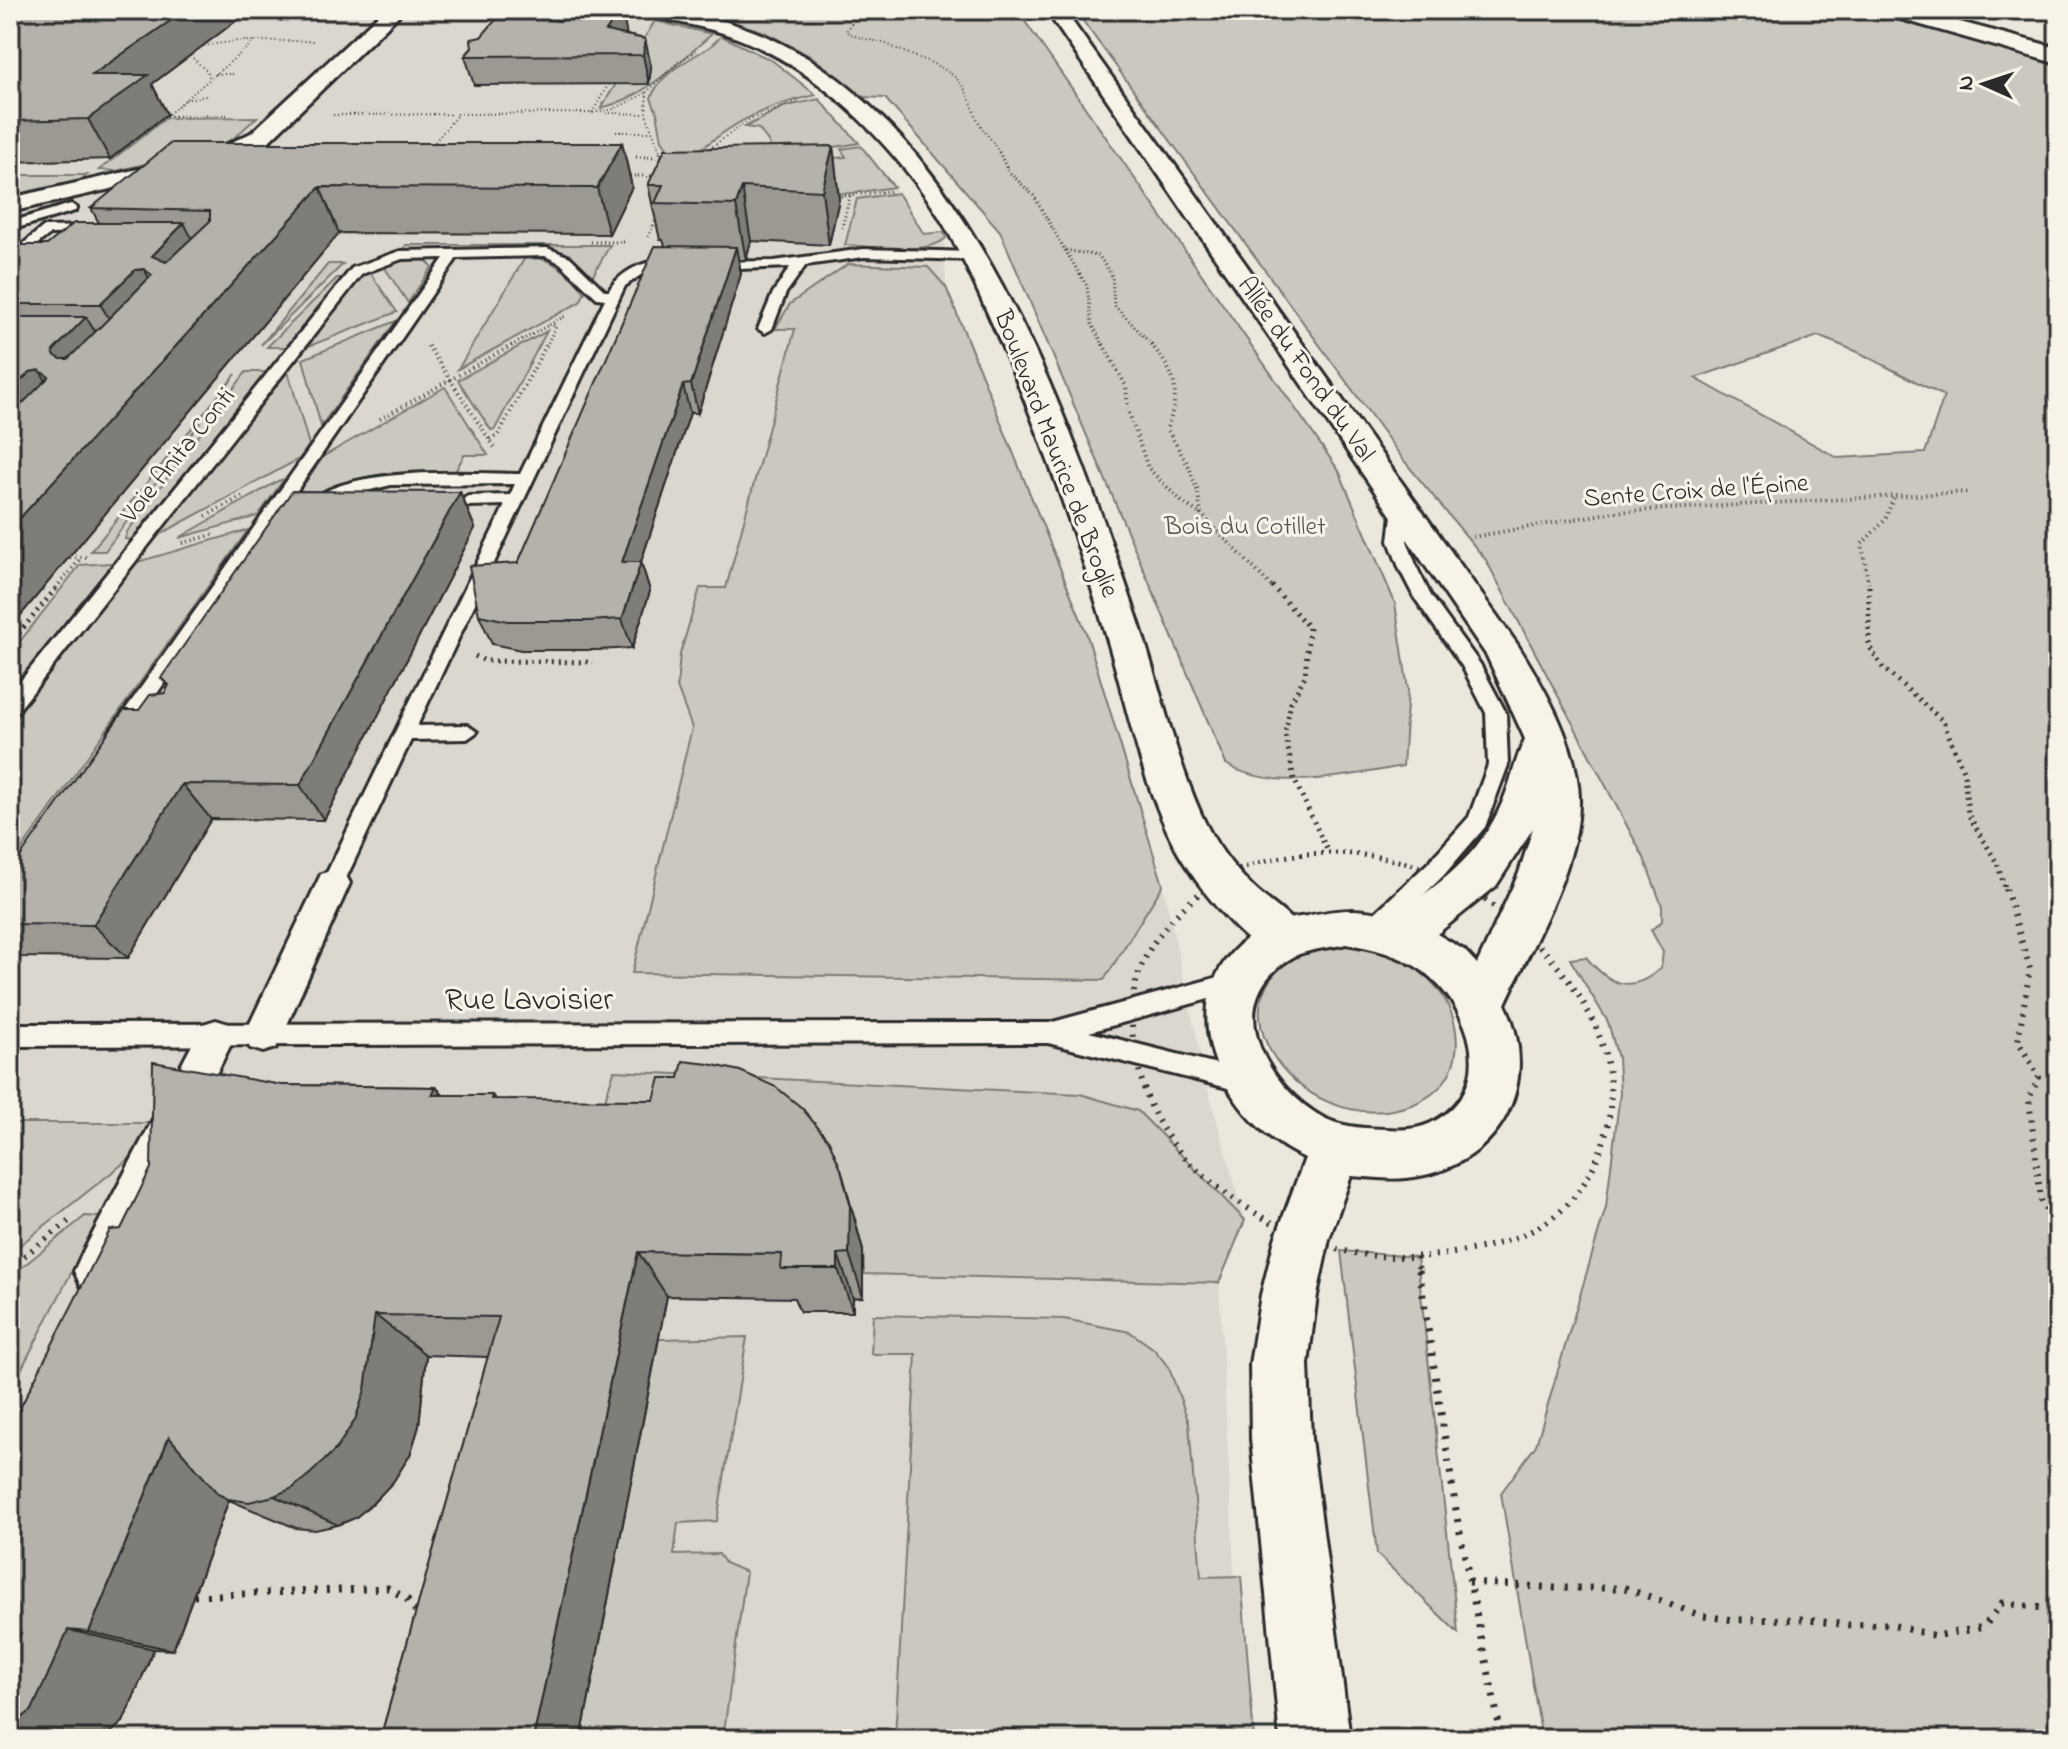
<svg xmlns="http://www.w3.org/2000/svg" width="2068" height="1749" font-family="'Indie Flower',sans-serif">
<style>
.built{fill:#dbd7ce}
.green{fill:#cbc8bf;stroke:#7b7a75;stroke-width:2;fill-rule:evenodd}
.lines{fill:none;stroke-linecap:round;stroke-linejoin:round}
.service-casing{stroke:#2b2b2b;stroke-width:6}
.pedestrian-casing{stroke:#2b2b2b;stroke-width:6}
.minor-casing{stroke:#2b2b2b;stroke-width:6}
.tertiary-casing{stroke:#2b2b2b;stroke-width:6}
.path-far5{stroke:#2b2b2b;stroke-width:2;stroke-dasharray:1 3;stroke-linecap:butt}
.path-far4{stroke:#2b2b2b;stroke-width:3;stroke-dasharray:1 3;stroke-linecap:butt}
.path-far3{stroke:#2b2b2b;stroke-width:4;stroke-dasharray:1 4;stroke-linecap:butt}
.path-far2{stroke:#2b2b2b;stroke-width:5;stroke-dasharray:2 5;stroke-linecap:butt}
.path-far1{stroke:#2b2b2b;stroke-width:6;stroke-dasharray:2 7;stroke-linecap:butt}
.path{stroke:#2b2b2b;stroke-width:7;stroke-dasharray:3 9;stroke-linecap:butt}
.service{fill:#f7f3e8;fill-rule:evenodd}
.pedestrian{fill:#f7f3e8;fill-rule:evenodd}
.minor{fill:#f7f3e8;fill-rule:evenodd}
.tertiary{fill:#f7f3e8;fill-rule:evenodd}
.wall{fill:#9c9993;stroke:#2b2b2b;stroke-width:2}
.shaded-wall{fill:#7f7d78;stroke:#2b2b2b;stroke-width:2}
.building{fill:#b5b2ab;stroke:#2b2b2b;stroke-width:2}
.labels{text-anchor:middle;dominant-baseline:central;stroke-width:6;stroke-linejoin:round;paint-order:stroke}
.far-street-label{font-size:26px;fill:#2b2b2b;stroke:#f7f3e8}
.far-park-label{font-size:26px;fill:#535250;stroke:#f7f3e8}
.street-label{font-size:32px;fill:#2b2b2b;stroke:#f7f3e8}
</style>
<rect width="100%" height="100%" fill="#ebe7dd"/>
<filter id="ink" filterUnits="userSpaceOnUse"><feTurbulence type="fractalNoise" baseFrequency=".0125" numOctaves="2"/><feDisplacementMap in="SourceGraphic" scale="16" xChannelSelector="R" yChannelSelector="G"/><feConvolveMatrix kernelMatrix="1 2 1 2 8 2 1 2 1" color-interpolation-filters="sRGB"/></filter>
<g filter="url(#ink)">
<!-- built -->
<path class="built" d="M 10,10 L 602,10 L 651,16 L 734,40 L 788,71 L 816,95 L 859,143 L 896,190 L 924,234 L 944,232 L 946,288 L 1087,632 L 1163,885 L 1209,1093 L 1245,1220 L 1219,1283 L 1243,1739 L 10,1739 Z"/>
<!-- green -->
<g class="green">
<path d="M 688,10 L 1017,10 L 1339,471 L 1395,603 L 1408,689 L 1403,766 C 1351,775 1272,793 1226,764 L 1000,231 L 885,98 L 859,97 L 814,58 L 762,31 Z"/>
<path d="M 1075,10 L 1866,10 L 2058,64 L 2058,1739 L 1542,1739 L 1501,1493 L 1536,1445 L 1606,1207 L 1620,1093 L 1618,1058 L 1608,1022 L 1570,959 L 1586,957 C 1609,985 1631,995 1661,968 L 1663,952 L 1651,930 L 1662,921 L 1662,906 L 1644,858 L 1486,560 L 1405,462 ZM 1818,336 L 1858,352 L 1944,396 L 1925,453 L 1838,458 L 1695,378 Z"/>
<path d="M 655,21 L 712,34 C 678,63 645,98 601,108 Z"/>
<path d="M 722,36 L 773,61 L 816,95 C 755,108 728,126 680,166 L 662,140 L 657,113 L 651,98 C 660,73 687,61 708,48 C 713,45 717,39 722,36 Z"/>
<path d="M 819,99 L 859,143 L 829,148 L 836,158 L 846,157 L 841,149 L 861,146 L 894,187 L 853,193 L 747,196 L 770,144 L 759,129 L 745,127 L 783,107 Z"/>
<path d="M 257,117 L 233,139 L 218,146 L 116,171 L 99,170 L 166,118 Z"/>
<path d="M 18,175 L 87,175 L 72,186 L 10,201 L 10,180 Z"/>
<path d="M 898,193 L 924,234 L 944,232 L 946,238 C 926,256 872,246 845,245 L 857,199 Z"/>
<path d="M 406,245 L 610,245 L 592,277 L 566,253 L 556,250 L 403,249 Z"/>
<path d="M 526,256 C 554,258 568,273 585,292 L 580,302 L 458,369 Z"/>
<path d="M 413,259 L 427,261 L 432,267 L 408,303 L 383,265 Z"/>
<path d="M 328,264 L 343,264 L 261,345 Z"/>
<path d="M 848,264 L 928,267 L 946,287 L 1086,632 L 1163,885 L 1104,980 L 632,973 L 692,728 L 677,687 L 680,654 L 700,588 L 726,588 L 795,329 L 775,329 L 790,304 Z"/>
<path d="M 369,271 L 397,312 L 304,348 L 359,279 Z"/>
<path d="M 337,278 L 342,278 L 287,347 L 267,347 Z"/>
<path d="M 396,321 L 321,426 L 303,359 Z"/>
<path d="M 547,331 L 495,429 L 491,430 L 458,380 Z"/>
<path d="M 288,371 L 309,445 L 299,459 L 157,536 Z"/>
<path d="M 246,372 L 266,372 L 131,540 L 125,539 L 127,532 Z"/>
<path d="M 236,374 L 105,551 L 91,551 Z"/>
<path d="M 445,387 L 488,455 L 464,455 L 455,472 C 377,472 349,473 281,516 L 324,456 Z"/>
<path d="M 284,479 L 258,516 L 179,538 L 278,481 Z"/>
<path d="M 248,530 L 10,866 L 10,724 L 137,562 Z"/>
<path d="M 113,563 L 20,679 L 10,679 L 10,654 L 80,565 Z"/>
<path d="M 1339,944 C 1372,947 1404,955 1428,978 C 1467,1015 1470,1082 1414,1104 C 1293,1150 1178,971 1339,944 Z"/>
<path d="M 614,1071 L 1080,1094 L 1138,1111 L 1245,1220 L 1219,1283 L 864,1274 L 863,1251 L 855,1218 L 600,1116 Z"/>
<path d="M 10,1123 L 149,1123 L 130,1158 L 10,1253 Z"/>
<path d="M 85,1216 L 100,1217 L 10,1391 L 10,1277 Z"/>
<path d="M 1341,1251 L 1417,1257 L 1458,1633 L 1377,1554 Z"/>
<path d="M 873,1315 L 1064,1319 L 1130,1332 L 1154,1349 L 1169,1368 L 1189,1423 L 1201,1577 L 1241,1576 L 1254,1739 L 895,1739 L 916,1354 L 871,1354 Z"/>
<path d="M 747,1337 L 717,1521 L 678,1523 L 674,1555 L 719,1554 L 725,1563 L 746,1572 L 723,1739 L 581,1739 L 659,1339 Z"/>
</g>
<g class="lines">
<!-- service casing -->
<g class="service-casing">
<g id="service">
<path d="M 1869,10 L 1884,10 L 2058,58 L 2058,64 Z"/>
<path d="M 71,204 L 77,208 L 75,211 L 10,230 L 10,222 Z"/>
<path d="M 93,226 L 97,227 L 97,233 L 50,234 L 10,266 L 10,255 L 43,227 Z"/>
<path d="M 547,248 L 570,257 L 605,291 L 609,291 C 619,270 658,252 678,266 L 642,274 L 625,286 L 417,726 L 467,725 L 477,732 L 467,739 L 411,740 L 341,889 L 333,892 L 325,889 L 322,883 L 505,505 L 468,506 L 460,501 L 468,496 L 510,495 L 515,484 L 391,485 L 345,496 L 315,509 L 307,504 C 345,465 468,473 520,474 L 605,299 L 597,298 L 560,263 L 545,256 L 457,258 L 125,740 L 111,740 L 108,735 L 111,730 L 444,258 L 402,259 L 362,274 L 17,712 L 10,714 L 10,694 L 352,268 L 400,251 Z"/>
<path d="M 864,249 L 974,252 L 980,256 L 974,260 L 864,257 L 806,265 L 786,293 L 772,329 L 765,333 L 758,329 L 773,293 L 790,267 L 711,270 L 705,266 L 711,262 L 774,261 Z"/>
<path d="M 1401,501 L 1409,506 L 1407,541 L 1418,570 L 1431,596 L 1480,664 L 1506,713 L 1508,765 L 1485,827 L 1443,876 L 1381,936 L 1373,938 L 1365,936 L 1362,929 L 1365,922 L 1427,864 L 1469,817 L 1488,765 L 1486,713 L 1462,666 L 1414,597 L 1400,570 L 1389,541 L 1393,506 Z"/>
<path d="M 1237,972 L 1245,975 L 1249,982 L 1245,989 L 1089,1032 L 1257,1074 L 1261,1082 L 1257,1090 L 1248,1093 L 1048,1043 L 10,1046 L 10,1024 L 1049,1023 Z"/>
</g>
</g>
<!-- pedestrian casing -->
<g class="pedestrian-casing">
<g id="pedestrian">
<path d="M 333,870 L 345,874 L 350,883 L 282,1036 L 276,1048 L 263,1052 L 250,1048 L 244,1036 L 321,874 Z"/>
<path d="M 216,1020 L 229,1024 L 235,1036 L 111,1286 L 96,1292 L 81,1286 L 74,1271 L 81,1256 L 203,1024 Z"/>
</g>
</g>
<!-- minor casing -->
<g class="minor-casing">
<g id="minor">
<path d="M 384,10 L 404,10 L 267,143 L 224,163 L 10,212 L 10,198 L 209,153 L 251,133 Z"/>
<path d="M 639,10 C 933,10 1059,390 1137,617 C 1159,683 1173,750 1201,814 C 1213,841 1232,867 1254,888 C 1271,904 1294,916 1305,938 L 1298,951 C 1293,953 1286,957 1281,956 C 1247,954 1191,877 1176,849 C 1142,784 1129,714 1109,645 C 1078,539 1041,435 997,334 C 976,287 956,240 927,198 C 879,132 814,67 737,38 C 706,26 673,22 642,14 Z"/>
</g>
</g>
<!-- tertiary casing -->
<g class="tertiary-casing">
<g id="tertiary">
<path d="M 1046,10 L 1064,10 L 1517,644 C 1545,688 1577,744 1579,797 C 1581,864 1532,944 1505,1004 C 1544,1085 1498,1169 1406,1178 C 1389,1180 1369,1177 1351,1176 L 1329,1239 L 1317,1295 L 1308,1364 L 1311,1439 L 1350,1739 L 1280,1739 L 1251,1439 L 1250,1364 L 1261,1295 L 1275,1239 L 1305,1158 C 1215,1118 1159,985 1265,927 C 1277,920 1293,918 1307,916 C 1338,909 1361,907 1391,917 C 1438,886 1480,856 1502,803 C 1511,783 1515,759 1525,739 L 1487,656 ZM 1533,828 L 1519,873 L 1477,964 L 1464,950 L 1437,934 L 1496,886 ZM 1346,944 C 1373,948 1397,954 1420,969 C 1471,1005 1500,1088 1431,1123 C 1416,1130 1400,1130 1384,1129 C 1360,1128 1335,1127 1314,1112 C 1260,1076 1222,998 1293,957 C 1307,949 1330,948 1346,944 Z"/>
<path d="M 1885,10 L 1915,10 L 2058,48 L 2058,60 L 1888,14 Z"/>
</g>
</g>
<!-- path-far5 -->
<g class="path-far5">
<path d="M 861,10 L 846,31 C 860,41 878,39 893,47 C 911,56 930,60 948,72 C 966,83 970,101 977,118 C 980,127 994,142 1000,154"/>
<path d="M 776,19 L 786,10"/>
<path d="M 196,47 L 237,41 L 314,41"/>
<path d="M 187,53 L 207,71 L 210,79"/>
<path d="M 216,74 L 233,74"/>
<path d="M 185,100 L 206,96"/>
<path d="M 592,113 L 610,82"/>
<path d="M 606,113 L 646,114"/>
<path d="M 227,115 L 166,116 L 255,41"/>
<path d="M 333,115 L 591,113 L 614,109 L 646,93"/>
<path d="M 616,132 L 651,132"/>
<path d="M 132,142 L 166,116"/>
<path d="M 430,148 L 457,115"/>
<path d="M 706,151 L 749,120 L 798,101"/>
<path d="M 661,154 L 646,114 L 647,92 L 679,61 L 696,52"/>
</g>
<!-- path-far4 -->
<g class="path-far4">
<path d="M 660,152 L 663,159"/>
<path d="M 999,152 L 1008,171 L 1034,196 L 1065,250 L 1099,256 L 1112,276 L 1114,305 L 1153,346"/>
<path d="M 636,157 L 663,157"/>
<path d="M 10,166 L 23,159"/>
<path d="M 626,176 L 656,176"/>
<path d="M 833,197 L 891,191"/>
<path d="M 842,228 L 850,196"/>
<path d="M 648,237 L 659,213"/>
<path d="M 591,242 L 625,242"/>
<path d="M 1065,250 L 1087,286 L 1092,324 L 1104,346"/>
<path d="M 511,346 L 567,315"/>
<path d="M 546,346 L 556,327 L 551,324"/>
</g>
<!-- path-far3 -->
<g class="path-far3">
<path d="M 1103,344 L 1126,386 L 1128,410 L 1148,468 L 1182,502 L 1200,514"/>
<path d="M 1151,344 C 1177,376 1181,389 1167,429 L 1189,467 L 1198,492 L 1201,514 L 1273,588"/>
<path d="M 428,346 L 495,448"/>
<path d="M 380,419 L 514,344"/>
<path d="M 490,440 L 498,435 L 547,344"/>
<path d="M 206,516 L 243,496"/>
<path d="M 1473,537 L 1614,512 L 1969,492"/>
<path d="M 183,543 L 216,534"/>
<path d="M 70,557 L 89,557"/>
<path d="M 56,588 L 81,558"/>
<path d="M 1869,588 L 1862,544 L 1885,520 L 1894,497"/>
</g>
<!-- path-far2 -->
<g class="path-far2">
<path d="M 1272,586 L 1309,628 L 1305,676 L 1291,702 L 1285,733 L 1294,779 L 1328,852"/>
<path d="M 1869,586 L 1869,646 L 1883,668 L 1943,721 L 1964,773 L 1968,814 L 1997,863 L 2006,891"/>
<path d="M 10,644 L 58,586"/>
<path d="M 475,656 L 485,661 L 593,662"/>
<path d="M 1203,891 C 1272,836 1400,845 1472,891"/>
</g>
<!-- path-far1 -->
<g class="path-far1">
<path d="M 1205,889 C 1140,942 1118,990 1140,1074 C 1157,1139 1192,1171 1246,1207 C 1312,1250 1369,1264 1447,1254 C 1515,1244 1567,1227 1597,1159 C 1645,1049 1557,946 1469,889"/>
<path d="M 2006,889 L 2030,969 L 2018,1041 L 2039,1077 L 2029,1099 L 2041,1200 L 2058,1237"/>
<path d="M 1417,1257 L 1419,1272"/>
<path d="M 10,1267 L 69,1221"/>
</g>
<!-- path -->
<g class="path">
<path d="M 1419,1270 L 1458,1523 L 1502,1739"/>
<path d="M 1469,1582 L 1555,1588 L 1625,1588 L 1703,1616 L 1734,1620 L 1801,1619 L 1848,1625 L 1887,1624 L 1936,1636 L 1984,1627 L 2002,1603 L 2058,1610"/>
<path d="M 194,1596 L 388,1588 L 407,1599 L 418,1614"/>
</g>
<!-- service -->
<use href="#service" class="service"/>
<!-- pedestrian -->
<use href="#pedestrian" class="pedestrian"/>
<!-- minor -->
<use href="#minor" class="minor"/>
<!-- tertiary -->
<use href="#tertiary" class="tertiary"/>
</g>
<!-- wall -->
<g class="wall">
<path d="M 10,10 L 237,10 L 240,18 L 152,84 L 167,114 L 110,159 L 10,162 Z"/>
<path d="M 627,35 L 645,39 L 651,67 L 649,84 L 474,85 L 465,56 L 481,37 Z"/>
<path d="M 622,143 L 632,187 L 609,234 L 339,233 L 10,628 L 10,245 L 47,245 L 99,223 L 91,208 Z"/>
<path d="M 833,146 L 839,199 L 829,245 L 751,241 L 746,260 L 739,260 L 741,274 L 698,413 L 690,413 L 641,562 L 650,591 L 632,648 L 598,650 L 521,650 L 492,644 L 479,615 L 518,563 L 665,246 L 663,240 L 660,240 L 648,185 Z"/>
<path d="M 460,492 L 475,528 L 324,820 L 211,819 L 128,958 L 11,957 L 10,956 L 10,871 L 139,710 L 165,693 L 168,686 L 161,678 Z"/>
<path d="M 282,1085 L 436,1087 L 443,1095 L 492,1095 L 495,1099 L 841,1169 L 863,1251 L 863,1297 L 853,1298 L 853,1312 L 800,1312 L 794,1298 L 667,1296 L 581,1739 L 380,1739 L 488,1357 L 426,1355 L 419,1426 L 410,1455 L 393,1482 L 372,1504 L 355,1518 L 338,1525 L 315,1530 L 296,1528 L 229,1500 L 173,1650 L 154,1649 L 123,1722 L 103,1739 L 10,1739 L 15,1645 L 10,1645 L 10,1428 L 121,1229 Z"/>
</g>
<!-- shaded-wall -->
<g class="shaded-wall">
<path d="M 186,10 L 237,10 L 240,18 L 152,84 L 167,114 L 110,159 L 88,119 L 92,75 Z"/>
<path d="M 620,10 L 622,10 L 627,36 L 606,31 Z"/>
<path d="M 645,39 L 651,67 L 649,84 L 643,55 Z"/>
<path d="M 622,143 L 632,187 L 609,234 L 597,188 Z"/>
<path d="M 833,146 L 839,199 L 829,245 L 822,191 Z"/>
<path d="M 320,187 L 339,233 L 10,628 L 10,529 Z"/>
<path d="M 742,187 L 751,241 L 746,260 L 736,205 Z"/>
<path d="M 184,223 L 208,269 L 178,303 L 152,256 Z"/>
<path d="M 736,247 L 741,274 L 698,413 L 691,384 Z"/>
<path d="M 144,269 L 170,316 L 130,352 L 100,304 L 135,270 Z"/>
<path d="M 86,317 L 116,366 L 86,400 L 54,355 L 53,351 Z"/>
<path d="M 39,370 L 73,419 L 10,478 L 10,391 L 30,372 Z"/>
<path d="M 683,385 L 690,413 L 631,592 L 622,562 Z"/>
<path d="M 460,492 L 475,528 L 324,820 L 300,785 Z"/>
<path d="M 641,562 L 650,591 L 632,648 L 622,619 Z"/>
<path d="M 182,784 L 211,819 L 128,958 L 93,925 Z"/>
<path d="M 436,1087 L 477,1138 L 432,1095 Z"/>
<path d="M 841,1169 L 863,1251 L 863,1297 L 849,1253 Z"/>
<path d="M 638,1252 L 667,1296 L 581,1739 L 533,1739 Z"/>
<path d="M 838,1254 L 853,1298 L 853,1312 L 838,1269 Z"/>
<path d="M 375,1315 L 426,1355 L 419,1426 L 410,1455 L 393,1482 L 372,1504 L 355,1518 L 338,1525 L 274,1496 Z"/>
<path d="M 169,1437 L 240,1470 L 173,1650 L 89,1632 Z"/>
<path d="M 68,1630 L 154,1649 L 123,1722 L 103,1739 L 10,1739 L 10,1727 Z"/>
</g>
<!-- building -->
<g class="building">
<path d="M 10,10 L 186,10 L 92,75 L 148,75 L 88,119 L 10,121 Z"/>
<path d="M 612,10 L 620,10 L 606,31 L 645,39 L 643,55 L 465,56 L 472,48 L 471,39 L 481,37 L 498,17 L 509,15 L 528,15 L 558,21 Z"/>
<path d="M 171,143 L 622,143 L 597,188 L 320,187 L 10,529 L 10,416 L 49,377 L 39,370 L 30,372 L 10,391 L 10,317 L 86,317 L 53,351 L 54,355 L 61,359 L 68,359 L 152,275 L 144,269 L 135,270 L 100,304 L 10,304 L 10,245 L 47,245 L 74,223 L 184,223 L 152,256 L 166,262 L 210,221 L 210,211 L 91,208 Z"/>
<path d="M 833,146 L 822,191 L 742,187 L 736,205 L 655,203 L 663,185 L 648,185 L 665,149 Z"/>
<path d="M 655,246 L 736,247 L 691,384 L 683,385 L 622,562 L 641,562 L 622,619 L 588,621 L 508,621 L 479,615 L 469,566 L 518,563 Z"/>
<path d="M 292,491 L 460,492 L 300,785 L 182,784 L 93,925 L 10,924 L 10,871 L 124,710 L 139,710 L 150,695 L 165,693 L 169,685 L 161,678 Z"/>
<path d="M 683,1061 L 709,1064 L 740,1071 L 776,1087 L 802,1108 L 829,1141 L 841,1169 L 850,1204 L 849,1253 L 838,1254 L 838,1269 L 781,1269 L 782,1254 L 638,1252 L 533,1739 L 380,1739 L 499,1317 L 375,1315 L 365,1390 L 355,1420 L 336,1449 L 311,1473 L 293,1488 L 274,1496 L 249,1502 L 228,1499 L 218,1494 L 169,1437 L 89,1632 L 68,1630 L 32,1710 L 10,1727 L 10,1656 L 21,1633 L 10,1632 L 10,1428 L 110,1230 L 121,1229 L 151,1168 L 153,1062 L 282,1085 L 436,1087 L 432,1095 L 492,1095 L 491,1099 L 654,1100 L 660,1078 L 679,1078 Z"/>
</g>
</g>
<g class="labels">
<!-- far-street labels -->
<g class="far-street-label">
<text transform="translate(1305 370) rotate(55)">Allée du Fond du Val</text>
<text transform="translate(1055 454) rotate(69)">Boulevard Maurice de Broglie</text>
<text transform="translate(179 456) rotate(-51)">Voie Anita Conti</text>
<text transform="translate(1696 492) rotate(-4)">Sente Croix de l'Épine</text>
</g>
<!-- far-park labels -->
<g class="far-park-label">
<text x="1245" y="528">Bois du Cotillet</text>
</g>
<!-- street labels -->
<g class="street-label">
<text x="529" y="1001">Rue Lavoisier</text>
</g>
</g>
<!-- margin -->
<rect width="2068" height="1749" fill="none" stroke="#f7f3e8" stroke-width="40"/>
<rect x="20" y="20" width="2028" height="1709" fill="none" stroke="#2b2b2b" stroke-width="3" filter="url(#ink)"/>
<!-- north arrow -->
<g transform="translate(1984 84) rotate(273)" stroke="#f7f3e8" stroke-width="6" paint-order="stroke">
<path d="M0-6L14 30L0 20L-14 30Z" fill="#2b2b2b"/>
<text y="-12" font-size="22" font-weight="bold" text-anchor="middle" fill="#2b2b2b">N</text>
</g>
</svg>
